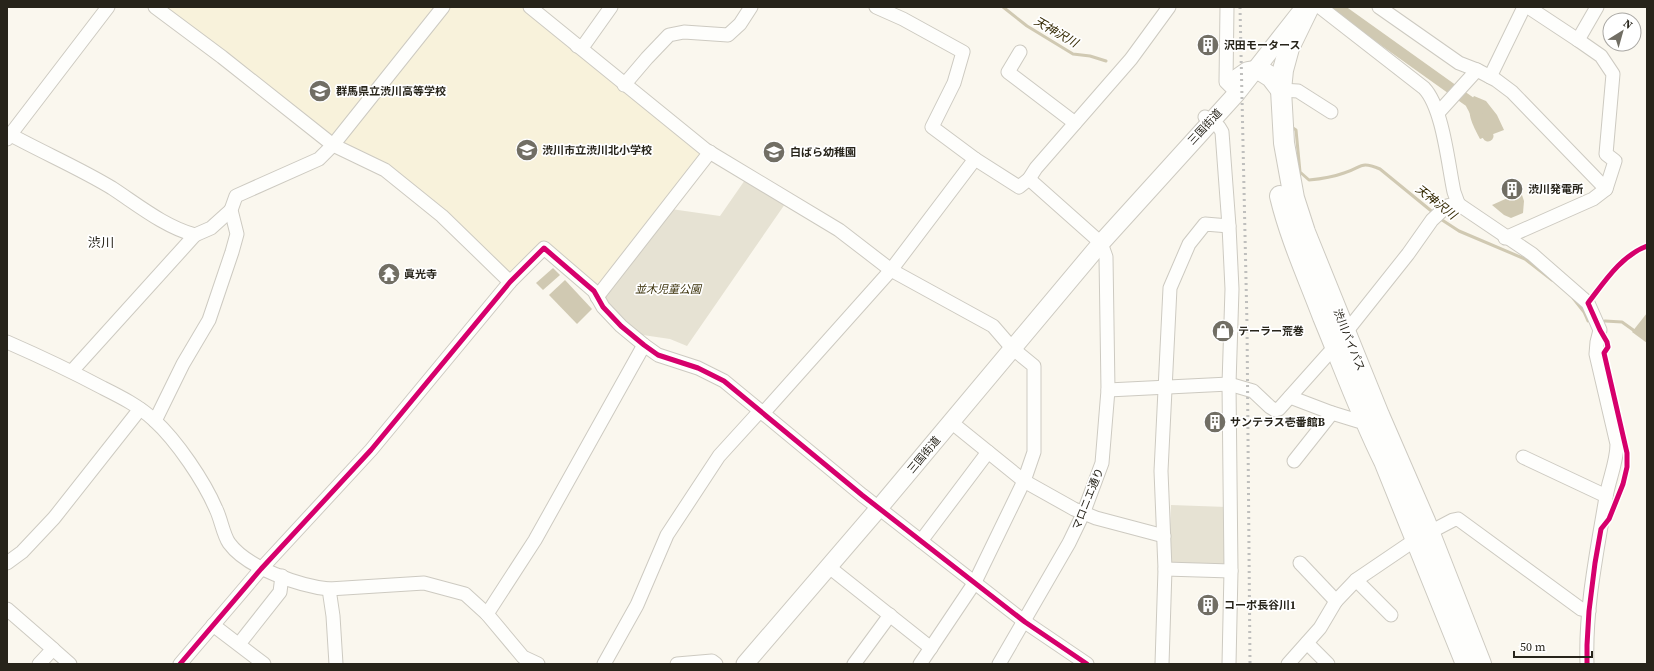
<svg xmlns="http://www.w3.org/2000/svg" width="1654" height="671" font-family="'Source Serif 4','Noto Sans JP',serif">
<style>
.built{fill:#f8f2db}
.green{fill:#e6e2d3}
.water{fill:#d0c9b2}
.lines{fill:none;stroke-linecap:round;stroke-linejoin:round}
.stream{stroke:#d0c9b2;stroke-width:3}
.canal{stroke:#d0c9b2;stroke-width:11}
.minor-casing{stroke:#cdcac1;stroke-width:15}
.major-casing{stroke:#cdcac1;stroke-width:19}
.highway-casing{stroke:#cdcac1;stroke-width:22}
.minor{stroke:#fefefc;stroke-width:13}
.major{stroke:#fefefc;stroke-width:17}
.highway{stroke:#fefefc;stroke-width:20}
.rail{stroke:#bfbfbd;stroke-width:3;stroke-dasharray:2 4;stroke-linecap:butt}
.cycleway-casing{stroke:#fff;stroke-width:8}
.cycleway{stroke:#d6006c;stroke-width:5}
.labels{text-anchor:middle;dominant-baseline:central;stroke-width:3.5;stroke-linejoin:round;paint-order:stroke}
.poi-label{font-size:11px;font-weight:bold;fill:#27241a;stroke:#fff;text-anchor:start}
.street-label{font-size:11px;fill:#27241a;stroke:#fff}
.park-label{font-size:11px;font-style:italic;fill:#3a3008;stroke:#fff}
.water-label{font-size:12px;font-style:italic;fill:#342902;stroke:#fff}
.quarter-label{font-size:13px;fill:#27241a;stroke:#fff}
</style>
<rect width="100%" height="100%" fill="#faf7ee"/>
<!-- built -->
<g class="built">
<path d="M 162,7 L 437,7 L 331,138 Z"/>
<path d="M 448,7 L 524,7 L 705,154 L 599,291 L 553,249 L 511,274 L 453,220 L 346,145 L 343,140 Z"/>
</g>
<!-- green -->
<g class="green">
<path d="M 745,180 L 785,204 L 687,346 L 670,339 L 636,334 L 609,307 L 603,295 L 671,209 L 720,216 Z"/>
<path d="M 1171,505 L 1227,507 L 1227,566 L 1174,565 L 1169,562 Z"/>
</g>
<!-- water -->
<g class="water">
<path d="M 1474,96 L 1486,101 L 1497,115 L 1504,130 L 1480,139 C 1473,125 1464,111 1474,96 Z"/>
<path d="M 1521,192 L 1524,201 L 1523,213 L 1511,218 L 1504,215 L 1492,205 Z"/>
<path d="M 553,268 L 560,275 L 543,290 L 536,283 Z"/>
<path d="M 565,280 L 592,309 L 577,324 L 549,295 Z"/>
<path d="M 1647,313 L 1647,343 L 1632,332 Z"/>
</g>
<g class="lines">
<!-- stream -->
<g class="stream">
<path d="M 1003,7 L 1027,26 L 1073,54 L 1090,56 L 1106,61"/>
<path d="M 1293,128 L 1296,130 L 1300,172 L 1309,180 C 1320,179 1333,177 1344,173 C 1362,168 1359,160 1380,169 L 1435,214"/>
<path d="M 1439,218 L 1459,231 L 1525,259 L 1552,280"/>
<path d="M 1573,298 L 1584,312 L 1588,321"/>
<path d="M 1605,321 L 1622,322 L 1636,332"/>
</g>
<!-- canal -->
<path class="canal" d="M 1337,7 L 1470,102 L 1488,136"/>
<!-- minor casing -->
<g class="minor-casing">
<g id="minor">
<path d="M 155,7 L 222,57 L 333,145 L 385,170 L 442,216 L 510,282"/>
<path d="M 530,7 L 706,150 L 839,230 L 891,270 L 993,326 L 1012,348 L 1034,366 L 1034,452 L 1024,481 L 975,582 L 920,664"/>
<path d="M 876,7 L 903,19 L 963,52 L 954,83 L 932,127 L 975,159 L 1019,187 L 1029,179 L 1036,168 L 1131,59 L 1169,7"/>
<path d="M 1227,7 L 1226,82 L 1237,93"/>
<path d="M 1320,7 L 1424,88 C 1443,108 1448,164 1454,192 L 1458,203 L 1461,206 L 1532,254 L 1588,303 L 1600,330 L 1597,342 L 1596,354 L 1617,444 C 1617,462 1609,479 1606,497 C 1597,552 1585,608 1587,664"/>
<path d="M 1379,7 L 1459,63 L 1477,70"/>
<path d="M 1578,40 L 1597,7"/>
<path d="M 577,46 L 584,45 L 611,7"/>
<path d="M 1020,52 L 1008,72 L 1075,123"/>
<path d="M 1490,77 L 1524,7"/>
<path d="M 624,85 L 647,58 L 669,35 L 684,32 L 728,35 L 740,24 L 751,7"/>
<path d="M 1281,90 L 1298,91 L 1331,112"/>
<path d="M 1438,113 L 1477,70 L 1496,80 L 1512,92 L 1606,189"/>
<path d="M 1205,117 L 1219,127 L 1222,132 L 1229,226 L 1232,289 L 1229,384 L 1231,571 L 1229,664"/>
<path d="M 11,135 C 44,153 81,169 112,188 C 138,205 165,227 195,235 L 211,228 L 231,210"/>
<path d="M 7,139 L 108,7"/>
<path d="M 1505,238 L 1593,199 L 1606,189 L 1615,161 L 1606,154 L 1613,74 L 1601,56 L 1578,40 L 1528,7"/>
<path d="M 597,297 L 710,152"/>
<path d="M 7,342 C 39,356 71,371 103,388 C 121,397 139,406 154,420 C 177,441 204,481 216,509 C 221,519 223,534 229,543 C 247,568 300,586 329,589 L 424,583 L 465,594 L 487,614 L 523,657 L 538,664"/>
<path d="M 72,371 L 195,235"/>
<path d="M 1108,390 L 1229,384 L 1253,391 L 1270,407 L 1275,410 L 1279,409 L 1329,353 L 1336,348 L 1346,332 L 1408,254 L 1432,220 L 1447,206 L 1458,203"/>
<path d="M 1290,397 L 1332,413"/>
<path d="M 155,421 L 183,364 L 209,320 L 232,252 L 237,234 L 231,210 L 236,196 L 319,159 L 333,145 L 443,7"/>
<path d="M 951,422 L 1024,481 L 1074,509 L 1096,518 L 1164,536"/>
<path d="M 1523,457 L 1606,496"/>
<path d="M 1294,461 L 1332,413 L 1358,421 L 1371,418"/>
<path d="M 921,541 L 988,452"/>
<path d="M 7,563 L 22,552 L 54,518 L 140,409"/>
<path d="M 1300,563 L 1336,601"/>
<path d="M 829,567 L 931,648"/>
<path d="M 1165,569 L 1231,571"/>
<path d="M 1356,580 L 1391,615"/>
<path d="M 329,589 L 333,616 L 336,664"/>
<path d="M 7,609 L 53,649 L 39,664"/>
<path d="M 487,614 L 535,540 L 644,345"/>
<path d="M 213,625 L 264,664"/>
<path d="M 1307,643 L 1328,664"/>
<path d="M 239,644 L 280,592 L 282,576"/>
<path d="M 53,649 L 70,664"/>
<path d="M 180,664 L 261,569 L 371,450 L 510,282 L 544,248 L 594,291 L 603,307 L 621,326 L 644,345 L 658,355 L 698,368 L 724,381 L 862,495 L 1025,622 L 1087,664"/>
<path d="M 604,664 L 637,605 L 667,535 L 719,456 L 760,411 L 766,410 L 891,270 L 975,159"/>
<path d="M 677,664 L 712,661 L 716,664"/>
<path d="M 854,664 L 890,615"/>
<path d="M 999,664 L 1069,543 L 1083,514 L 1102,463 L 1108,390 L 1106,257 L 1101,243 L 1029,179"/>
<path d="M 1162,664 L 1165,569 L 1161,471 L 1170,288 L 1189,244 L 1205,224 L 1229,226"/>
<path d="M 1288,664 L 1320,628 L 1336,601 L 1356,580 L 1415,540 L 1453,520 L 1458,519 L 1581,609 L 1589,611"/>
</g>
</g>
<!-- major casing -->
<g class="major-casing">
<path id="major" d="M 745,664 L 879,508 L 1101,243 L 1237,93 L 1299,14"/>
</g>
<!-- highway casing -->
<g class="highway-casing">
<g id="highway">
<path d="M 1309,7 L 1289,48 L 1283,70 L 1281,90 L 1284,143 L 1294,198 L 1305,232 L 1379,415 L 1425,521 L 1481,664"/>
<path d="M 1238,79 L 1248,72 L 1260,70 L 1271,77 L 1281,90"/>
<path d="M 1280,196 C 1290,238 1308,277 1323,317 C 1343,365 1361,415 1384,461 L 1466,664"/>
</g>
</g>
<!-- minor -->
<use href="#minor" class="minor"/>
<!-- major -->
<use href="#major" class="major"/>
<!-- highway -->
<use href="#highway" class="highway"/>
<!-- rail -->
<path class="rail" d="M 1240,7 L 1247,325 L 1250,664"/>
<!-- cycleway casing -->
<g class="cycleway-casing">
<g id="cycleway">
<path d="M 180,664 L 261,569 L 371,450 L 510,282 L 544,248 L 594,291 L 603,307 L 621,326 L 644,345 L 658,355 L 698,368 L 724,381 L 862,495 L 1025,622 L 1087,664"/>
<path d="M 1587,664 L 1587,645 L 1589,611 L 1595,563 L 1601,529 L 1609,519 L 1623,484 L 1627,467 L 1627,453 L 1604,353 L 1608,347 L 1607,342 L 1600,330 L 1588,303 C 1605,281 1621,256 1647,246"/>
</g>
</g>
<!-- cycleway -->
<use href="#cycleway" class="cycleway"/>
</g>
<!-- icons -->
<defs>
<g id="building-disc" transform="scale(1.15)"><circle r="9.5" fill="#716e64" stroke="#fff"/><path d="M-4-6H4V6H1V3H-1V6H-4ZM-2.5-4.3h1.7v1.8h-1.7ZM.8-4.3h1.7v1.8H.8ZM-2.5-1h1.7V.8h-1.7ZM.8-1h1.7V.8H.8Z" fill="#fff"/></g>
<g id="school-disc" transform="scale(1.15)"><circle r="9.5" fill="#716e64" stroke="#fff"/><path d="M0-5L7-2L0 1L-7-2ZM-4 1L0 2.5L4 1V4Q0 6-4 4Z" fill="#fff"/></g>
<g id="temple-disc" transform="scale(1.15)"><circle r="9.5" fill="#716e64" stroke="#fff"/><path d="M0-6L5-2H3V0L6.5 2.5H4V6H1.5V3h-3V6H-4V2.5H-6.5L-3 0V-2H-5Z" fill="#fff"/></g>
<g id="shop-disc" transform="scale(1.15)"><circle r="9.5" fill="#716e64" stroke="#fff"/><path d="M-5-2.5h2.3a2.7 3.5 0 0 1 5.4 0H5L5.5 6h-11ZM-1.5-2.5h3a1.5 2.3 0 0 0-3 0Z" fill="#fff"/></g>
</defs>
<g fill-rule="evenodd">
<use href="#building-disc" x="1208" y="45"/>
<use href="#school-disc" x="320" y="91"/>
<use href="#school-disc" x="527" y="150"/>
<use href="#school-disc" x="774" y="152"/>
<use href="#building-disc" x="1512" y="189"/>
<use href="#temple-disc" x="389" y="274"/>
<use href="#shop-disc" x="1223" y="331"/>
<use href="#building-disc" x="1215" y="422"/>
<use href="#building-disc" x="1208" y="605"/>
</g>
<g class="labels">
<!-- poi labels -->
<g class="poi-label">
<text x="1224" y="45">沢田モータース</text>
<text x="336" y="91">群馬県立渋川高等学校</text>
<text x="542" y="150">渋川市立渋川北小学校</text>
<text x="790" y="152">白ばら幼稚園</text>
<text x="1528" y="189">渋川発電所</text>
<text x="404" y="274">眞光寺</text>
<text x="1238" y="331">テーラー荒巻</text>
<text x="1230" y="422">サンテラス壱番館B</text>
<text x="1224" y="605">コーポ長谷川1</text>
</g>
<!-- street labels -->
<g class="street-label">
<text transform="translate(1205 127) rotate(-47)">三国街道</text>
<text transform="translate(1349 340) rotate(68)">渋川バイパス</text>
<text transform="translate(924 455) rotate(-50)">三国街道</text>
<text transform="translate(1088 499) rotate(-68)">マロニエ通り</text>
</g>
<!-- park labels -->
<g class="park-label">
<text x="668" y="289">並木児童公園</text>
</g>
<!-- water labels -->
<g class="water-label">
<text transform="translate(1056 32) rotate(30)">天神沢川</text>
<text transform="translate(1436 202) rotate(38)">天神沢川</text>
</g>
<!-- quarter labels -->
<g class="quarter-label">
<text x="101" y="242">渋川</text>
</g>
</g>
<!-- border -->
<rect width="1654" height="671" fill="none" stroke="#27241a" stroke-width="16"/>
<!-- north arrow -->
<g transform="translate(1622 32) rotate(37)"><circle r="19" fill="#ffffff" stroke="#a9a7a3"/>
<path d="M0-3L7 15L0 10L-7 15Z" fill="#716e64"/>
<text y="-6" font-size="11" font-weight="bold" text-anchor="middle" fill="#27241a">N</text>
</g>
<!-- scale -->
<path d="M1514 651v6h78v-6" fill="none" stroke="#27241a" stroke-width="2"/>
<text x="1520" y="651" font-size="12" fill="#27241a" stroke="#ffffff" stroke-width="3" paint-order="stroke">50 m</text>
</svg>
